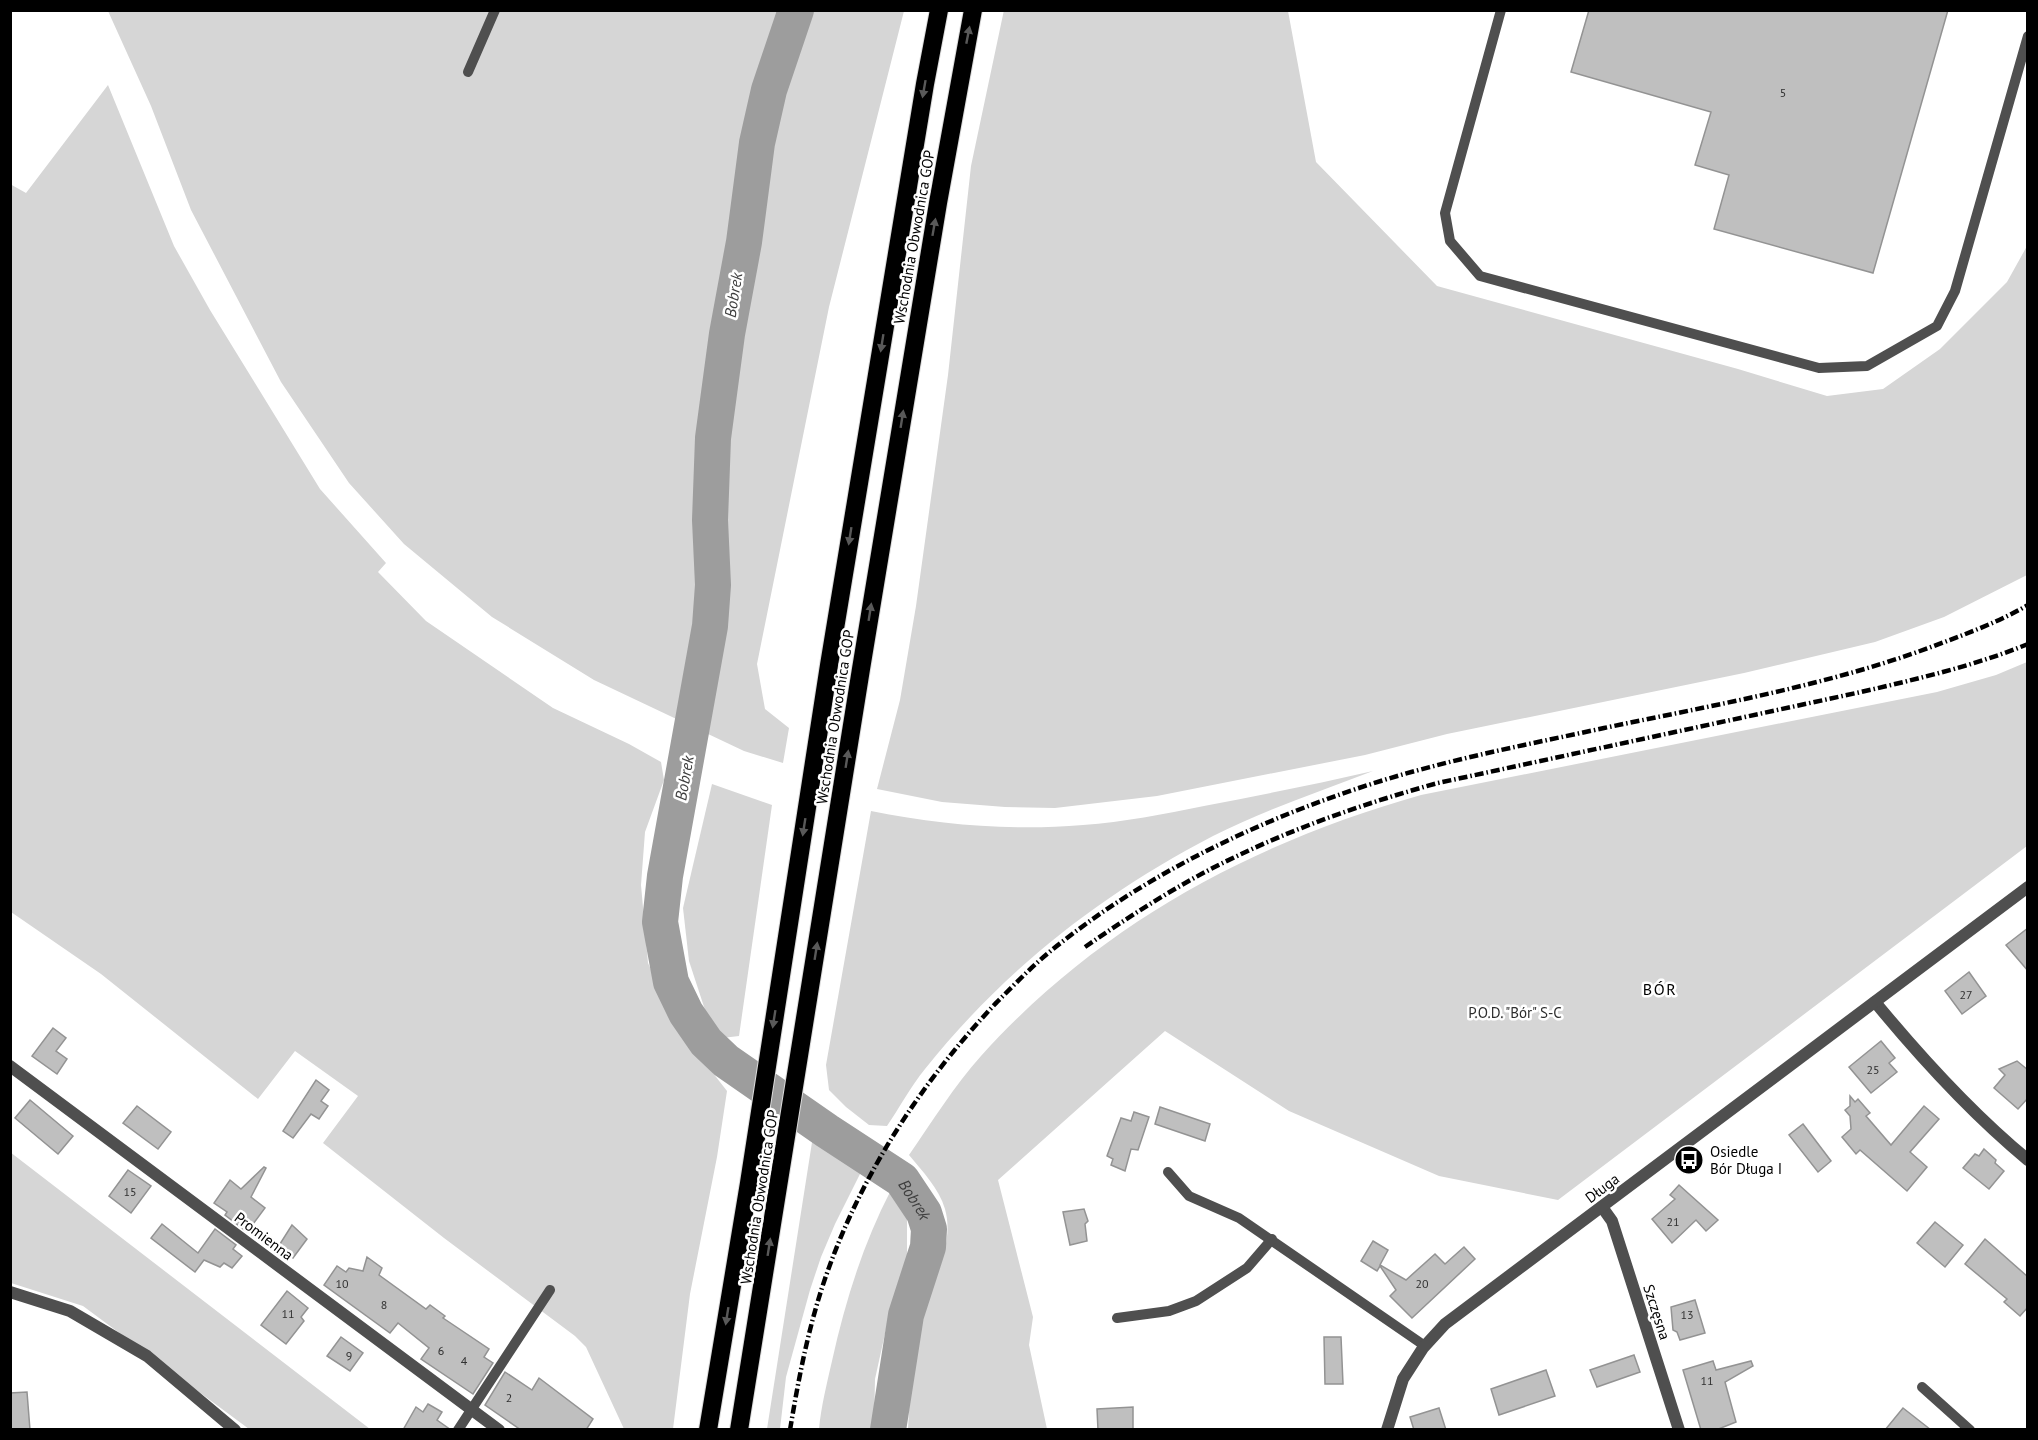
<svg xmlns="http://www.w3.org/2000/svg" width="2038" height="1440" font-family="'PT Sans',sans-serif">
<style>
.green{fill:#d6d6d6}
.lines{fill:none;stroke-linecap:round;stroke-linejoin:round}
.river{stroke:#9d9d9d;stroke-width:36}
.building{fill:#bfbfbf;stroke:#939393;stroke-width:1.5}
.highway-casing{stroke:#dbdbdb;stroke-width:20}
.lane{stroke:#4f4f4f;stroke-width:10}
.street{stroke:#4f4f4f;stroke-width:12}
.highway{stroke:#000;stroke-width:18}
.rail{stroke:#000;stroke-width:4.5;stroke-dasharray:9 3 1.5 3;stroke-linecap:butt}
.oneway{fill:#595959}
.labels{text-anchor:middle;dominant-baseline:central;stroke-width:5;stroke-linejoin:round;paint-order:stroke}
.number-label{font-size:12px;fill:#303030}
.street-label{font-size:15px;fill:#000;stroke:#fff}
.park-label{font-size:15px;fill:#2d2d2d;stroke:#fff}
.poi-label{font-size:15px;fill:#000;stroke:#fff;text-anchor:start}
.water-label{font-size:16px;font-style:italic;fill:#3e3e3e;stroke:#fff}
.neighbourhood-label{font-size:16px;letter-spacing:1.5px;fill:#000;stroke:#fff}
</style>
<rect width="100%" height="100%" fill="#fff"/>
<!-- green -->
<g class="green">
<path d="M 1004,10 L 1288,11 L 1316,162 L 1437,286 L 1738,369 L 1827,396 L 1883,389 L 1940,349 L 2007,282 L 2027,246 L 2027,575 L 1944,617 L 1875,642 L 1744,673 L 1447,734 L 1365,755 L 1157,796 L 1055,808 L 1005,807 L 942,802 L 877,789 L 900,700 L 916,606 L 948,375 L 971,166 Z"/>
<path d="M 108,11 L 904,11 L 829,307 L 757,664 L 765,709 L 789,728 L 783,763 L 744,751 L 594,680 L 492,617 L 404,544 L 349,483 L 281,382 L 191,210 L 151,106 Z"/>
<path d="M 108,85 L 174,246 L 210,310 L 320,489 L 386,563 L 378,572 L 426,621 L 553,708 L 629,744 L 661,762 L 664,780 L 645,832 L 641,885 L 648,963 L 677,1027 L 727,1091 L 717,1157 L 690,1294 L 673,1429 L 624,1429 L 586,1347 L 575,1336 L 444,1238 L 323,1143 L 358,1096 L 295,1051 L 258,1099 L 101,974 L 11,912 L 10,184 L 26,193 Z"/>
<path d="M 2027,662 L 2027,846 L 1558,1200 L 1439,1176 L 1289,1111 L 1165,1031 L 998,1180 L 1033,1317 L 1029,1345 L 1047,1429 L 908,1429 C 910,1395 911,1358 919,1324 C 928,1287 956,1248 945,1209 C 939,1188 922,1171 909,1155 C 932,1122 954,1086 981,1056 C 1100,924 1252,843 1421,795 L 1937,692 L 1996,675 Z"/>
<path d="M 1373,771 C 1319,792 1264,810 1213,836 C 1100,895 1005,969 925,1069 C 911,1086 900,1107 887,1126 L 869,1125 L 846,1107 L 829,1090 L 826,1065 L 871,811 C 940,825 1012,831 1083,825 C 1124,822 1164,814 1204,806 C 1261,795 1317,784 1373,771 Z"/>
<path d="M 712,784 L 772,805 L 739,1036 L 722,1038 L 707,1016 L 689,961 L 683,908 Z"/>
<path d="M 813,1136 L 863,1168 L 835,1224 L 821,1257 L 810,1290 L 786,1377 L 780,1429 L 767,1429 Z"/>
<path d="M 10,1152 L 370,1429 L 249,1429 L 83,1306 L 11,1283 Z"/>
<path d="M 891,1190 L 907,1209 L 907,1257 L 890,1311 L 875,1379 L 874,1429 L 819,1429 C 821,1407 827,1383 832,1361 C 845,1302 863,1244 891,1190 Z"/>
</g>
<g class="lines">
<!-- river -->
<path class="river" id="s1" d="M 796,10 L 769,90 L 757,143 L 744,242 L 727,334 L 713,438 L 710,520 L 713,585 L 710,626 L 665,876 L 660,922 L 671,982 L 686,1013 L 706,1042 L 726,1061 L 827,1131 L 902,1180 L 924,1213 L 929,1229 L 928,1247 L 906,1315 L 888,1430"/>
</g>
<!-- building -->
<g class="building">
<path d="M 1589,10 L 1948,10 L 1873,273 L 1714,229 L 1729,175 L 1695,165 L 1711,112 L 1571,72 Z"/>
<path d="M 2028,928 L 2028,971 L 2006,945 Z"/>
<path d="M 1969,972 L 1986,996 L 1962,1014 L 1945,991 Z"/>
<path d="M 53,1028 L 66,1038 L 56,1051 L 67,1059 L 57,1074 L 32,1056 Z"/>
<path d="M 1881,1041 L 1895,1058 L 1889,1063 L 1897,1072 L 1871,1093 L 1849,1067 Z"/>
<path d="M 2017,1061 L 2028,1070 L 2028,1098 L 2018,1109 L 1994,1088 L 2005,1075 L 1999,1069 Z"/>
<path d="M 316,1080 L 329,1090 L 321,1101 L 328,1106 L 319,1119 L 311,1114 L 293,1138 L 283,1131 Z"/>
<path d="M 1850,1096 L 1855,1102 L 1858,1099 L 1870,1113 L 1866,1116 L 1891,1145 L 1924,1106 L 1939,1119 L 1910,1152 L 1927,1167 L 1907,1191 L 1860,1150 L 1856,1154 L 1842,1137 L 1851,1129 L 1850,1116 L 1845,1110 L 1850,1106 Z"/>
<path d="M 30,1100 L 73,1136 L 58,1154 L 15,1118 Z"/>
<path d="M 137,1106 L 171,1132 L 158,1149 L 123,1123 Z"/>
<path d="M 1160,1107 L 1210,1124 L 1205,1141 L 1155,1124 Z"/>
<path d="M 1134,1112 L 1149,1117 L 1138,1150 L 1131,1149 L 1125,1171 L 1111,1165 L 1113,1159 L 1107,1156 L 1121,1118 L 1131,1121 Z"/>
<path d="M 1803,1124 L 1831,1161 L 1818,1172 L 1789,1135 Z"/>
<path d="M 1984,1149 L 1996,1160 L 1995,1163 L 2004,1171 L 1989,1189 L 1963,1168 L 1975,1154 L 1979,1156 Z"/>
<path d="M 264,1167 L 266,1168 L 251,1197 L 265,1208 L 247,1232 L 225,1215 L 227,1212 L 214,1203 L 230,1180 L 241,1189 Z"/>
<path d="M 128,1170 L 151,1186 L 131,1213 L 109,1196 Z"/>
<path d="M 1679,1185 L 1718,1220 L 1706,1231 L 1696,1220 L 1672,1243 L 1652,1219 L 1675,1199 L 1670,1195 Z"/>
<path d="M 1084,1209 L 1088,1221 L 1085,1224 L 1087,1241 L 1070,1245 L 1063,1212 Z"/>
<path d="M 1935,1222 L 1963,1245 L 1945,1267 L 1917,1243 Z"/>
<path d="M 162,1224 L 198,1253 L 215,1229 L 236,1245 L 233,1249 L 242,1256 L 232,1268 L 224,1263 L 220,1267 L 204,1260 L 195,1272 L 151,1238 Z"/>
<path d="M 292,1225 L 307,1239 L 293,1258 L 278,1247 Z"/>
<path d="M 1985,1239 L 2028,1277 L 2028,1307 L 2020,1316 L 2004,1302 L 2007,1299 L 1965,1264 Z"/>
<path d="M 1373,1241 L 1388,1250 L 1380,1265 L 1406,1280 L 1435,1254 L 1445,1264 L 1464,1247 L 1475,1259 L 1412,1318 L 1390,1296 L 1396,1290 L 1380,1266 L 1377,1271 L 1361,1261 Z"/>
<path d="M 367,1257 L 382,1268 L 379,1275 L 426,1309 L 430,1305 L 445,1316 L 443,1318 L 489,1349 L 484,1357 L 493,1363 L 473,1394 L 421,1359 L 429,1348 L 398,1323 L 390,1333 L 324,1285 L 337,1266 L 346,1272 L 349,1268 L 363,1271 Z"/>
<path d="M 287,1291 L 308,1308 L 301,1317 L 304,1321 L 286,1344 L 261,1325 Z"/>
<path d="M 1695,1300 L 1705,1333 L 1680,1340 L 1677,1332 L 1673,1330 L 1671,1307 Z"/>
<path d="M 341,1337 L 363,1353 L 350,1371 L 327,1356 Z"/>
<path d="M 1324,1337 L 1341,1337 L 1343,1384 L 1325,1384 Z"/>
<path d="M 1634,1355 L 1640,1372 L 1597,1387 L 1590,1370 Z"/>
<path d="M 1713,1361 L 1716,1370 L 1751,1361 L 1753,1366 L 1725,1382 L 1736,1422 L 1716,1430 L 1701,1430 L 1683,1370 Z"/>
<path d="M 1546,1370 L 1555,1396 L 1499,1415 L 1491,1389 Z"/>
<path d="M 505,1372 L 532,1390 L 539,1378 L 593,1419 L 586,1430 L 521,1430 L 485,1405 Z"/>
<path d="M 27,1392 L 30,1430 L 10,1430 L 10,1393 Z"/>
<path d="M 428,1404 L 442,1412 L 437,1420 L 451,1430 L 403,1430 L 416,1407 L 423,1412 Z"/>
<path d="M 1133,1407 L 1133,1430 L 1098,1430 L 1097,1409 Z"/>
<path d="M 1439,1408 L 1446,1430 L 1414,1430 L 1410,1417 Z"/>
<path d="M 1903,1408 L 1931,1430 L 1885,1430 Z"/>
</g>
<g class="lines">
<!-- highway casing -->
<g class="highway-casing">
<g id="highway">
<path d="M 708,1430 L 749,1183 L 829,665 L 925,84 L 939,10"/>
<path d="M 739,1430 L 861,669 L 938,203 L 973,10"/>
</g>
</g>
<!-- lane -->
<g class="lane">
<path d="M 1501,10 L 1445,213 L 1450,241 L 1480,276 L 1819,368 L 1867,366 L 1937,326 L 1955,291 L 2028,36"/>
<path d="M 468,72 L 495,10"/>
<path d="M 1168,1172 L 1189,1196 L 1239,1218 L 1425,1346"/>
<path d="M 1117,1318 L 1169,1311 L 1196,1301 L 1247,1268 L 1272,1239"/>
<path d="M 1922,1387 L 1970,1430"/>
<path d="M 458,1430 L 550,1290"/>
</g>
<!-- street -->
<g class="street">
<path d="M 1875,1002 C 1922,1059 1971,1113 2028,1160"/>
<path d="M 10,1066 L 499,1430"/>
<path d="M 1602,1207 L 1612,1221 L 1679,1430"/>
<path d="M 10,1292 L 70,1311 L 147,1356 L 235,1430"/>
<path d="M 1387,1430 L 1403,1379 L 1423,1348 L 1445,1324 L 2028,887"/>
</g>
<!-- highway -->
<use href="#highway" class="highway"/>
<!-- rail -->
<g class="rail">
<path d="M 1085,947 C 1133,914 1182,882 1235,857 C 1299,826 1369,802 1438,783 L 1861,692 C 1917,679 1974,666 2028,644"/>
<path d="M 790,1430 C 799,1376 809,1324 827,1273 C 863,1171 923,1080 997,1002 C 1018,981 1038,960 1062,942 C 1156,868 1270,815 1384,780 C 1456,758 1530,744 1604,728 C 1719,704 1837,684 1947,641 C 1974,631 2002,620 2028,605"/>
</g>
</g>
<!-- one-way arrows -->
<defs><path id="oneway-solid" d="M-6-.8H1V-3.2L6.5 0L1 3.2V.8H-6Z" transform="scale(1.5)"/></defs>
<g class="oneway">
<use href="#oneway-solid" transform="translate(968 35) rotate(-79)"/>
<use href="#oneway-solid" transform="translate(924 89) rotate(100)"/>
<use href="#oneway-solid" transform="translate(934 227) rotate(-80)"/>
<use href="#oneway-solid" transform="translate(882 343) rotate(99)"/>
<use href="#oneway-solid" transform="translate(902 419) rotate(-81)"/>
<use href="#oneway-solid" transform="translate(850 536) rotate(99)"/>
<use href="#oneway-solid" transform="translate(870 612) rotate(-81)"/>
<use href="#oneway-solid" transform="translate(847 759) rotate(-81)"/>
<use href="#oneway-solid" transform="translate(804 827) rotate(99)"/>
<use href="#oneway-solid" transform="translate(816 951) rotate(-81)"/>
<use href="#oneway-solid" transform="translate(774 1019) rotate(99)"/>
<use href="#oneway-solid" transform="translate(769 1247) rotate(-81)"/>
<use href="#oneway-solid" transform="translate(727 1316) rotate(99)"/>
</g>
<!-- icons -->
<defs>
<g id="bus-disc" transform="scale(1.5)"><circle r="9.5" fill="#000" stroke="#fff"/><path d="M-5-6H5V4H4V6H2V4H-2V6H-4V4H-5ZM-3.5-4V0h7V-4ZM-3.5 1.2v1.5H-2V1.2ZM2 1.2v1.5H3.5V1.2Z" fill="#fff"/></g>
</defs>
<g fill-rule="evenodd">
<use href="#bus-disc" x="1689" y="1160"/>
</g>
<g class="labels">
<!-- number labels -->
<g class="number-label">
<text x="1783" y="92">5</text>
<text x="1966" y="994">27</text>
<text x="1873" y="1069">25</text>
<text x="130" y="1191">15</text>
<text x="1673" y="1221">21</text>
<text x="342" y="1283">10</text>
<text x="1422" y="1283">20</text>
<text x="384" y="1304">8</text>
<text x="288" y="1313">11</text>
<text x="1687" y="1314">13</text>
<text x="441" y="1350">6</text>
<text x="349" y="1355">9</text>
<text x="464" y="1360">4</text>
<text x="1707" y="1380">11</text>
<text x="509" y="1397">2</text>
</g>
<!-- street labels -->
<g class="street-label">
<text transform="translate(914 237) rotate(-80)">Wschodnia Obwodnica GOP</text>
<text transform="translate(835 717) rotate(-81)">Wschodnia Obwodnica GOP</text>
<text transform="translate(1602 1188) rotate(-37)">Długa</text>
<text transform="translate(759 1197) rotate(-81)">Wschodnia Obwodnica GOP</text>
<text transform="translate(264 1236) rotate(37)">Promienna</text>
<text transform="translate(1657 1312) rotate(72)">Szczęsna</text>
</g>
<!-- park labels -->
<g class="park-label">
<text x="1515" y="1012">P.O.D. "Bór" S-C</text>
</g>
<!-- poi labels -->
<g class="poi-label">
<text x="1710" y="1151">Osiedle<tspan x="1710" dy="17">Bór Długa I</tspan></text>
</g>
<!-- water labels -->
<g class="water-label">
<text transform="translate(733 295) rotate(-81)">Bobrek</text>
<text transform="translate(684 778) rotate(-80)">Bobrek</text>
<text stroke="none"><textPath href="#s1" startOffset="1320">Bobrek</textPath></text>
</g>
<!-- neighbourhood labels -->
<g class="neighbourhood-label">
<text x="1660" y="989">BÓR</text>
</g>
</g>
<!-- border -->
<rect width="2038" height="1440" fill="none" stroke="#000000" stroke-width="24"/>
</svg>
